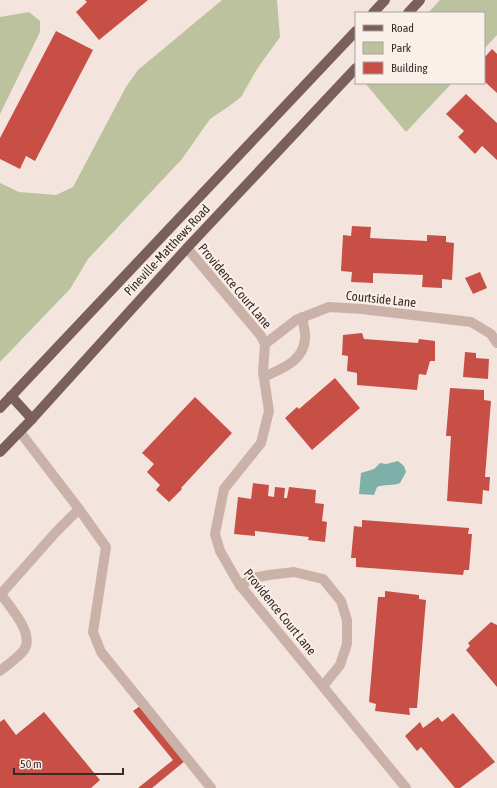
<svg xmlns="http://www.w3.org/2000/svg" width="497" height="788" font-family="'Asap Condensed',sans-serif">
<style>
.green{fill:#bcc29d}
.water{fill:#7cb0a9}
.building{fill:#c74f46}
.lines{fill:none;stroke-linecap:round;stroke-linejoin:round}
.minor{stroke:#cbb2a9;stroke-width:10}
.major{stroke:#7a5f5a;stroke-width:10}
.labels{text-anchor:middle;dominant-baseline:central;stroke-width:4;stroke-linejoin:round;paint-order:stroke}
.street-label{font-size:13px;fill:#382b29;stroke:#faf0ea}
</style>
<rect width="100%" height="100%" fill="#f3e5dd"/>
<!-- green -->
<g class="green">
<path d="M 222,0 L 277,0 L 280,37 L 257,69 L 241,97 L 228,107 L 210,119 L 182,159 L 88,259 L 70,289 L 0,362 L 0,183 L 19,192 L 56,195 L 73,187 L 126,87 L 138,70 Z"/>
<path d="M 440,0 L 497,0 L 497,35 L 484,49 L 484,13 L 428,13 Z"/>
<path d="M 29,12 L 40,21 L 40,32 L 0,114 L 0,17 Z"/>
<path d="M 365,83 L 452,83 L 406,132 Z"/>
</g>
<!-- water -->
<path class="water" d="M 398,461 L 404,466 L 406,472 L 400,483 C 393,486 385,484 377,487 L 374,495 L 359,494 L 361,473 L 374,469 L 380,463 L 386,464 Z"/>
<!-- building -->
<g class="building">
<path d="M 85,0 L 148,0 L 99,40 L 76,12 L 87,2 Z"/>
<path d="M 56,31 L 93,50 L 35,161 L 26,156 L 20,169 L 0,159 L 0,138 Z"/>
<path d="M 492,49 L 497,54 L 497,93 L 484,81 L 484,58 Z"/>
<path d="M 466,94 L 497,123 L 497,160 L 482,146 L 475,154 L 458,137 L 464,131 L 446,114 Z"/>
<path d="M 352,226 L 371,227 L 370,238 L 427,241 L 427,235 L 446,236 L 446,242 L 454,243 L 452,280 L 442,279 L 442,288 L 422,287 L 423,275 L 373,273 L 373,283 L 351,282 L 352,272 L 341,271 L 343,235 L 351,236 Z"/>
<path d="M 480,272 L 487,288 L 473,294 L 465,278 Z"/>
<path d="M 362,333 L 364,339 L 418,343 L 419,339 L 435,341 L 435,361 L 430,361 L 426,375 L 419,374 L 417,390 L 357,385 L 357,373 L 347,371 L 348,356 L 342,355 L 343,335 Z"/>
<path d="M 465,352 L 476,353 L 476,358 L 489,359 L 488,379 L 463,377 Z"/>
<path d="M 335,378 L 360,408 L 312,450 L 285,418 L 297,407 L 299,409 Z"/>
<path d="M 450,388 L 484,390 L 484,400 L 491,401 L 485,477 L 490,477 L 489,491 L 483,490 L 482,504 L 447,501 L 451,436 L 446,436 Z"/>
<path d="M 195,397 L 232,433 L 181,488 L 182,489 L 169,502 L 156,490 L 160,485 L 147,472 L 154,464 L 142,453 Z"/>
<path d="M 253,483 L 269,485 L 268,496 L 274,497 L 275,487 L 285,488 L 284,498 L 287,498 L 289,487 L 316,490 L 315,503 L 324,504 L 322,521 L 327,522 L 325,542 L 308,540 L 309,537 L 255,531 L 255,536 L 234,534 L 238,497 L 251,499 Z"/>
<path d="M 362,520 L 469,528 L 468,534 L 472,534 L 469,570 L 464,570 L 463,575 L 356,567 L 356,558 L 351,558 L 354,526 L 362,527 Z"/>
<path d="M 385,591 L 419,595 L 419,599 L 426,600 L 417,708 L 409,708 L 410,715 L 375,711 L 376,704 L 369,702 L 378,597 L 385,597 Z"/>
<path d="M 491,622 L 497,625 L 497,687 L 466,650 L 470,646 L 468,643 Z"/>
<path d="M 140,706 L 185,761 L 152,788 L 138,788 L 173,760 L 133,711 Z"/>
<path d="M 44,712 L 100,780 L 91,788 L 0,788 L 0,722 L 4,719 L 16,735 Z"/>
<path d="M 453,713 L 495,762 L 460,788 L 455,788 L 421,747 L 417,751 L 405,736 L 420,722 L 423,728 L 438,717 L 442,722 Z"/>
</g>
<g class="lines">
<!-- minor -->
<g class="minor">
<path d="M 187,248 L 261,336 L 265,344 L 263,372 L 269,411 L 261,443 L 224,489 L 215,534 L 220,551 L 239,584 L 406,788"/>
<path d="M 265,344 L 296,320 L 329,307 L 362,309 L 471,322 L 491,334 L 497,343"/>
<path d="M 264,377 C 282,368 303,362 305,339 C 306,333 303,324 302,317"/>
<path d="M 20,432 L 79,509 L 106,547 L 93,632 L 101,652 L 211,788"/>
<path d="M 240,586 L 253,578 L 269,575 L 294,572 L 323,579 L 341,601 L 347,620 L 347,644 L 340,665 L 323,686"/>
<path d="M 0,671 C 8,664 18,658 24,650 C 35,633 10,608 1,594 L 56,532 L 79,509"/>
</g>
<!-- major -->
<g class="major">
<path d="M 373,13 L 385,0"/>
<path d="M 408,13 L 420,0"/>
<path d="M 11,396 L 32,419"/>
<path d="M 0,408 L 356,31"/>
<path d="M 0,452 L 32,419 L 187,248 L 356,68"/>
</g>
</g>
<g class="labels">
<!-- street labels -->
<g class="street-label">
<text transform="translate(167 250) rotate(-47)">Pineville-Matthews Road</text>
<text transform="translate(235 286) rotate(50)">Providence Court Lane</text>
<text transform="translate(381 299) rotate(6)">Courtside Lane</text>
<text transform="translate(280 612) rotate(51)">Providence Court Lane</text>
</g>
</g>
<!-- legend -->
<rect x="355" y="12" width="130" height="72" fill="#faf0ea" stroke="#aca19d"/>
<rect x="363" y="25" width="20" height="6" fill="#7a5f5a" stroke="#aca19d"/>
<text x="391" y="32" font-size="12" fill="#382b29">Road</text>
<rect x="363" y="42" width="20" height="12" fill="#bcc29d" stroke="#aca19d"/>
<text x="391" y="52" font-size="12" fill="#382b29">Park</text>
<rect x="363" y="62" width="20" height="12" fill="#c74f46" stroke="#aca19d"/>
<text x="391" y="72" font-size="12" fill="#382b29">Building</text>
<!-- scale -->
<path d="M14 768v6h109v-6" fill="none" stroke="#382b29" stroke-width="2"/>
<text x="20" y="768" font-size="12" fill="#382b29" stroke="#faf0ea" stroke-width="3" paint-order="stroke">50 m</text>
</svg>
